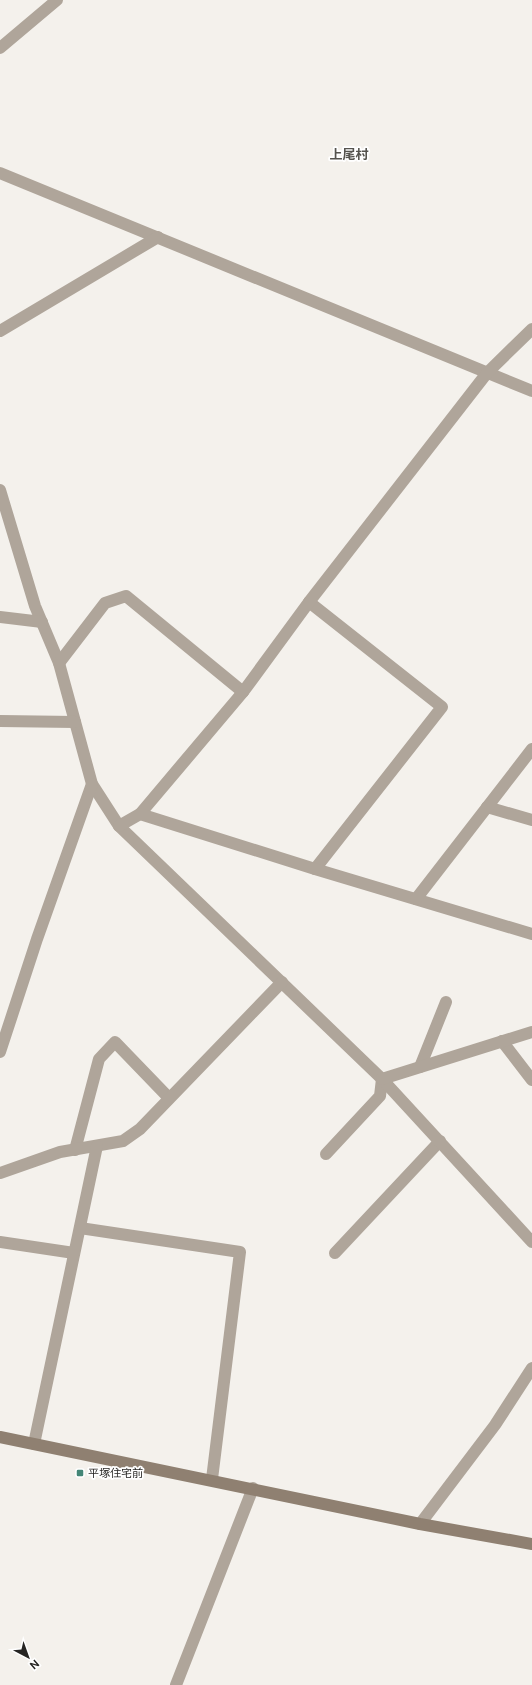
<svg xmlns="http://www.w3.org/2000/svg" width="532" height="1685" font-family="'DM Sans','Noto Sans JP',sans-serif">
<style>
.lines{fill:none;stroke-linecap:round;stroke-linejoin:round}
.lane{stroke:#afa59a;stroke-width:12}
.street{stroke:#afa59a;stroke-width:12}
.secondary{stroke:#8f8071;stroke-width:12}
.poi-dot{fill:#448676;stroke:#fff;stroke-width:1.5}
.labels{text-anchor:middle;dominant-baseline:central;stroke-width:3.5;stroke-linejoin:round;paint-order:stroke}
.poi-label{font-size:11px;fill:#262523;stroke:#fff;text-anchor:start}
.quarter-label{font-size:13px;font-weight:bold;fill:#55534e;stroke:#fff}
</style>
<rect width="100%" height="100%" fill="#f4f1ec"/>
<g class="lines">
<!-- lane -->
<g class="lane">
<path d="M 420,1067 L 446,1002"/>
<path d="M 75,1150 L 99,1059 L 115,1042 L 169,1098"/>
<path d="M 326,1154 L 380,1096 L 382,1079"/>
<path d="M 335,1253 L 440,1141"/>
<path d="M 420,1524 L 495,1425 L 532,1368"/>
</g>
<!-- street -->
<g class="street">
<path d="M 0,48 L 57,0"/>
<path d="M 0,173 L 532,391"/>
<path d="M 0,331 L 158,237"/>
<path d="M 0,490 L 35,606 L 59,663 L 92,784 L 119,826 L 382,1079 L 532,1242"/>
<path d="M 309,602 L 442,707 L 315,869"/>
<path d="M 0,617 L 42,622"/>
<path d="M 59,663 L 105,603 L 126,596 L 243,692"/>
<path d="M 0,721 L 75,722"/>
<path d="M 487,807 L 532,820"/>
<path d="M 140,814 L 243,692 L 309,602 L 487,373 L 532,329"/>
<path d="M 119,826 L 140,814 L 315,869 L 532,934"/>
<path d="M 416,899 L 532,749"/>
<path d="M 502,1041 L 532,1080"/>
<path d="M 0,1052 L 37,939 L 92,784"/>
<path d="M 382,1079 L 532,1032"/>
<path d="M 0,1173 L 60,1152 L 123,1141 L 140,1129 L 282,982"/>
<path d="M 80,1228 L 240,1252 L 212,1479"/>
<path d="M 0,1242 L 74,1253"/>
<path d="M 34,1444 L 97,1146"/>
<path d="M 176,1685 L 253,1488"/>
</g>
<!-- secondary -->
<path class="secondary" d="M 0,1437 L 420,1524 L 532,1544"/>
</g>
<!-- markers -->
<rect class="poi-dot" x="76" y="1469" width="8" height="8" rx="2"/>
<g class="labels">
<!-- poi labels -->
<g class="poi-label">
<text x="88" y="1473">平塚住宅前</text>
</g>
<!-- quarter labels -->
<g class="quarter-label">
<text x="349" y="154">上尾村</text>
</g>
</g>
<!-- north arrow -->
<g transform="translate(28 1657) rotate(139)" stroke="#ffffff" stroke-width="3" paint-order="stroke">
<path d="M0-3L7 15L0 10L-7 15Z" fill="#262523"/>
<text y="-6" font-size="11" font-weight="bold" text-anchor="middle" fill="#262523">N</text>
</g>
</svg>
